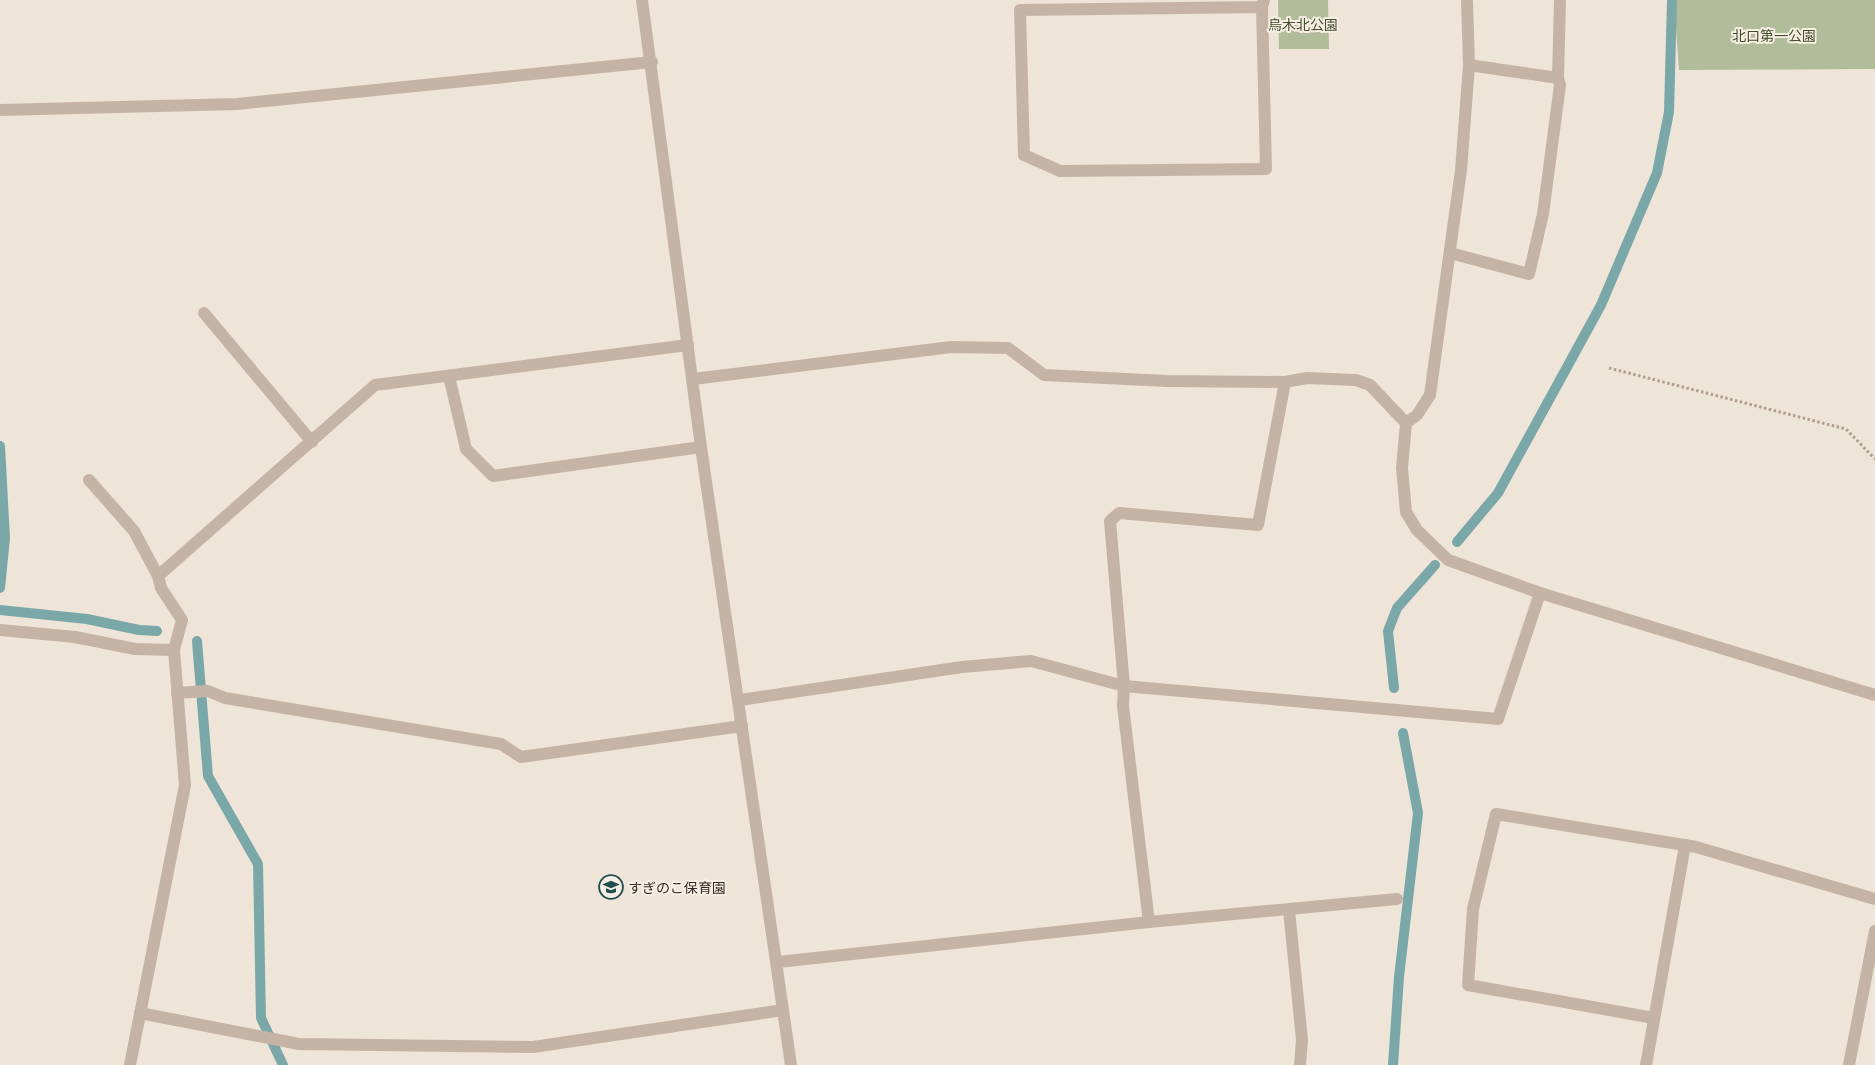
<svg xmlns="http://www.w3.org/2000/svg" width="1875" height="1065" font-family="Barlow,'Noto Sans JP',sans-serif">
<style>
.green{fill:#b1bc9a}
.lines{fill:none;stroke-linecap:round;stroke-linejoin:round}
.stream{stroke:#7aa8a9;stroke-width:10}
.path{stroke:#b19e90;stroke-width:3;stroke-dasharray:2.5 2.5;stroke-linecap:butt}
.minor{stroke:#c5b4a5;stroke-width:12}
.labels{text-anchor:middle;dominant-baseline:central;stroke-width:4;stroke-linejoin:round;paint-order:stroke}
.park-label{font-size:14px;fill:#424e2c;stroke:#f7eee4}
.poi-label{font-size:14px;fill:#322a26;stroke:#f7eee4;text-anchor:start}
</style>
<rect width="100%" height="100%" fill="#efe4d8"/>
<!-- green -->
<g class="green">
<path d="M 1278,0 L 1328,0 L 1329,49 L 1279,49 Z"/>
<path d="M 1674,0 L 1875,0 L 1875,69 L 1679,70 Z"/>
</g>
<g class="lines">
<!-- stream -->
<g class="stream">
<path d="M 0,446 L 5,538 L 0,588"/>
<path d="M 1457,542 L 1498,493 L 1601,305 L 1657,173 L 1669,112 L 1672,0"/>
<path d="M 0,610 L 87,619 L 139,630 L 157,631"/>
<path d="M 197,641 L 208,776 L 258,864 L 261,1018 L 283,1065"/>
<path d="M 1394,688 L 1388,631 L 1397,608 L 1435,565"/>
<path d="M 1393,1065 L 1399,977 L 1418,813 L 1403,733"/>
</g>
<!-- path -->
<path class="path" d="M 1609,368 L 1846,429 L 1875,459"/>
<!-- minor -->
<g class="minor">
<path d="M 642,0 L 701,447 L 791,1065"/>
<path d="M 1262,7 L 1020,10 L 1024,155 L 1060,171 L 1266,169 L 1262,7 L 1264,0"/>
<path d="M 1469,65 L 1558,78 L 1560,0"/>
<path d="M 0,110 L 237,104 L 652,62"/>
<path d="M 1450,253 L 1529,274 L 1543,214 L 1560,85 L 1558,78"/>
<path d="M 204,313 L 312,442"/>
<path d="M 449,376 L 466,449 L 493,476 L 701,447"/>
<path d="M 693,379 L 951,347 L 1008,348 L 1044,375 L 1167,381 L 1285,382 L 1307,378 L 1356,380 L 1370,385 L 1406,423 L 1402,468 L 1406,512 L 1417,530 L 1448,560 L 1540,593 L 1875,695"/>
<path d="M 1406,423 L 1417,415 L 1430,395 L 1461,170 L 1469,65 L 1467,0"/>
<path d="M 89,480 L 134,531 L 158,576 L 161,588 L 182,620 L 174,650 L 185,785 L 130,1065"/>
<path d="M 158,576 L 375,385 L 688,345"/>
<path d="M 0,630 L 75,637 L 135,649 L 174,650"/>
<path d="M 177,693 L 208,691 L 225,698 L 501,744 L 521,757 L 742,726"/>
<path d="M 740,700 L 962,667 L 1031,661 L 1124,686 L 1498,719 L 1540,593"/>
<path d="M 1289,910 L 1302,1040 L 1300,1065"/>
<path d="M 1149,922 L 1123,706 L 1124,686 L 1110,521 L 1119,513 L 1258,525 L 1285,382"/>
<path d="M 778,962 L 1149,922 L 1397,899"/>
<path d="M 140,1013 L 299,1044 L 533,1047 L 783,1010"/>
<path d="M 1654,1018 L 1468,985 L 1473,909 L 1496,814 L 1696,847 L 1875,899"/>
<path d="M 1646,1065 L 1685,845"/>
<path d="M 1849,1065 L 1875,931"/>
</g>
</g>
<!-- icons -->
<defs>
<g id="school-ring" transform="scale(1.25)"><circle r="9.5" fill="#f7eee4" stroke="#1f4e50" stroke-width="1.5"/><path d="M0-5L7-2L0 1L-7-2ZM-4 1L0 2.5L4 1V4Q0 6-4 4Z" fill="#1f4e50"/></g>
</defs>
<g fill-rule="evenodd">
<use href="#school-ring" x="611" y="887"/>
</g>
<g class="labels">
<!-- park labels -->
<g class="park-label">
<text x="1303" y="24">烏木北公園</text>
<text x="1774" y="35">北口第一公園</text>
</g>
<!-- poi labels -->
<g class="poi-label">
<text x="628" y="887">すぎのこ保育園</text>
</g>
</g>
</svg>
